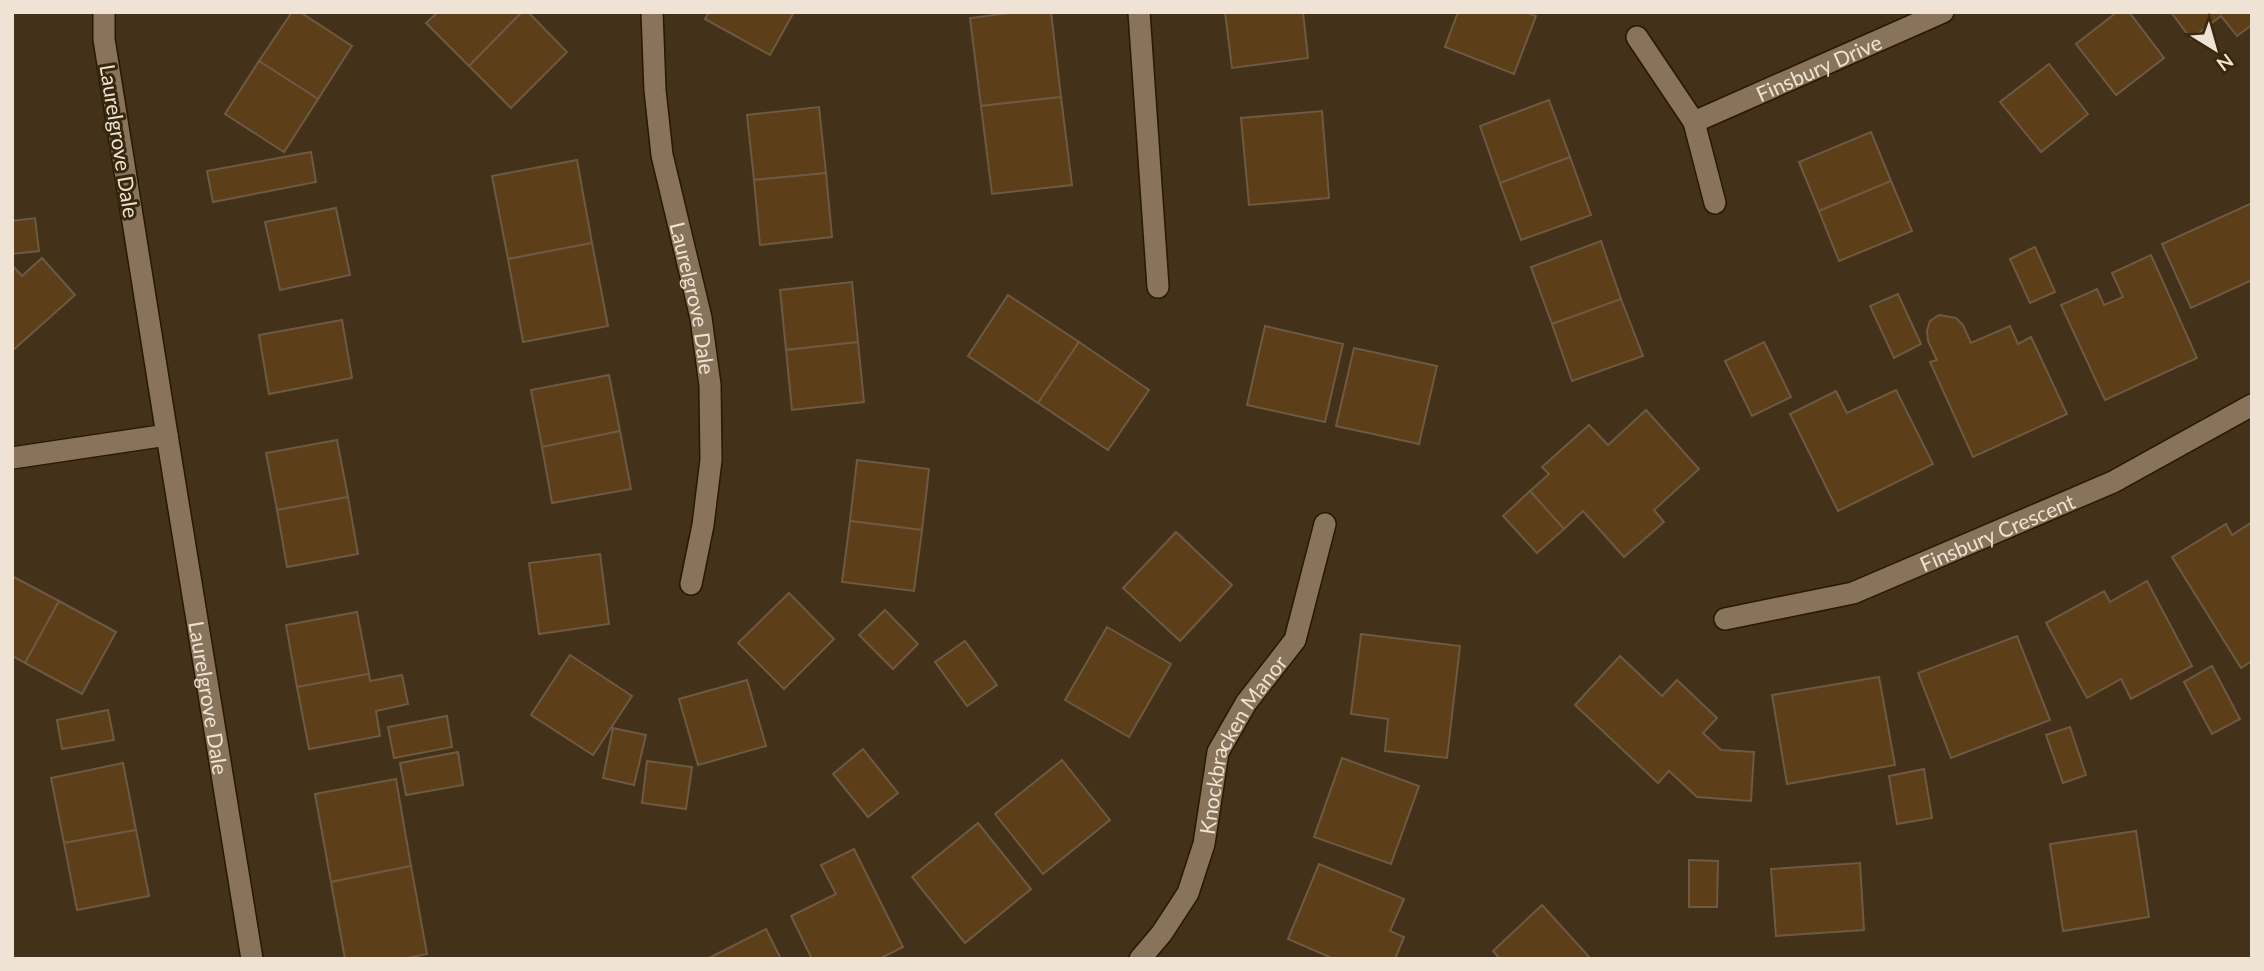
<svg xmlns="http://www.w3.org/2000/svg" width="2264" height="971" font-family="Lato,sans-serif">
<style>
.building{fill:#5c3e19;stroke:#6e5942;stroke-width:2}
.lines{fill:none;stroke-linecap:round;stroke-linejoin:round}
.minor-casing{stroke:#291802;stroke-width:24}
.minor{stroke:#89745b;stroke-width:21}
.labels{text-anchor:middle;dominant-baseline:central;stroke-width:6;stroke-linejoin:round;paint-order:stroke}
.street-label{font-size:21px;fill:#efe3d5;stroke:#38270f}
</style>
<rect width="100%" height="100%" fill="#433119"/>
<!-- building -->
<g class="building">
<path d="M 292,12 L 300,12 L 352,46 L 318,99 L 259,61 Z"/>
<path d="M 438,12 L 522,12 L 469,66 L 426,23 Z"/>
<path d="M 522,12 L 528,12 L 567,52 L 511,108 L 469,66 Z"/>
<path d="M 709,12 L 794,12 L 770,55 L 705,19 Z"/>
<path d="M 1017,12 L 1051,12 L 1061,97 L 981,106 L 970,18 Z"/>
<path d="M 1225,12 L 1303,12 L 1308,58 L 1232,68 Z"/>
<path d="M 1458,12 L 1525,12 L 1536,16 L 1514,74 L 1445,47 Z"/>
<path d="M 2117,12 L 2129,12 L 2164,58 L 2116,95 L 2076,44 Z"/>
<path d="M 2171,12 L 2252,12 L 2252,25 L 2237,36 L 2221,16 L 2191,39 Z"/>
<path d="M 259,61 L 318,99 L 284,152 L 225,114 Z"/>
<path d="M 2049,64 L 2088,114 L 2041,152 L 2000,102 Z"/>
<path d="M 1061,97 L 1072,185 L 992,194 L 981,106 Z"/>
<path d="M 1549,100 L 1570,157 L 1500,183 L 1480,126 Z"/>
<path d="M 819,107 L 826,173 L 754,180 L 747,115 Z"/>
<path d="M 1322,111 L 1329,198 L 1249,205 L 1241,118 Z"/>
<path d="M 1871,132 L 1891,181 L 1819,211 L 1799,162 Z"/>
<path d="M 311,152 L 316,182 L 213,202 L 207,171 Z"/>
<path d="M 1570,157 L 1591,215 L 1521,240 L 1500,183 Z"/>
<path d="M 577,160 L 592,243 L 508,259 L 492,176 Z"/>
<path d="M 826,173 L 832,237 L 760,245 L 754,180 Z"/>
<path d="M 1891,181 L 1912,231 L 1839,261 L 1819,211 Z"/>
<path d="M 2252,203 L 2252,280 L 2191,308 L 2162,244 Z"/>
<path d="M 336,208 L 350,275 L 280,290 L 265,222 Z"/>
<path d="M 35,218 L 39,251 L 12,254 L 12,221 Z"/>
<path d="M 1601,241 L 1621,299 L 1552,324 L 1531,267 Z"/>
<path d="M 592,243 L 608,326 L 523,342 L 508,259 Z"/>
<path d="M 2035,247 L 2055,292 L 2030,303 L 2010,259 Z"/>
<path d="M 2151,255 L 2197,358 L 2105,400 L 2061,305 L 2097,289 L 2104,305 L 2123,297 L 2112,273 Z"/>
<path d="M 42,258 L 75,295 L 12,351 L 12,265 L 22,276 Z"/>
<path d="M 852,282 L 858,342 L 786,350 L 780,290 Z"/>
<path d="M 1898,294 L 1921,344 L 1894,358 L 1870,306 Z"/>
<path d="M 1008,295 L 1079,342 L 1038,403 L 968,356 Z"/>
<path d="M 1621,299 L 1643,356 L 1572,381 L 1552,324 Z"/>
<path d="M 1939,315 L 1956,318 L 1963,325 L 1971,343 L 2010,326 L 2018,344 L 2031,337 L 2067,414 L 1973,457 L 1930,362 L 1937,360 L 1928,341 L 1927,331 L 1930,321 Z"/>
<path d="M 342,320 L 352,378 L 269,394 L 259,335 Z"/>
<path d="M 1265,326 L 1343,344 L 1325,422 L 1247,405 Z"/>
<path d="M 858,342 L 864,402 L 792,410 L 786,350 Z"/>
<path d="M 1079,342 L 1149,390 L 1108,450 L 1038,403 Z"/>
<path d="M 1764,342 L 1791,397 L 1752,416 L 1725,361 Z"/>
<path d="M 1354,348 L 1437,366 L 1419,444 L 1336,426 Z"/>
<path d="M 609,375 L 620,431 L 542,447 L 531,390 Z"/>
<path d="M 1896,390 L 1933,464 L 1838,511 L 1790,414 L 1836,391 L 1847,413 Z"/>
<path d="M 1646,410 L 1699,469 L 1654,510 L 1664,522 L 1624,557 L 1583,511 L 1564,529 L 1530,491 L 1549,474 L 1542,467 L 1589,425 L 1608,445 Z"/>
<path d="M 620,431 L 631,489 L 552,503 L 542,447 Z"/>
<path d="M 337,440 L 348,497 L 277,510 L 266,453 Z"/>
<path d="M 857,460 L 929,469 L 922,530 L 850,521 Z"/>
<path d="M 1530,491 L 1564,529 L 1537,553 L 1503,516 Z"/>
<path d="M 348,497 L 358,554 L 287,567 L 277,510 Z"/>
<path d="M 850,521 L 922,530 L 914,591 L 842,582 Z"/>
<path d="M 2252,522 L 2252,661 L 2241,668 L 2172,557 L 2226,524 L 2232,535 Z"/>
<path d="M 1176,532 L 1232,585 L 1180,641 L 1123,588 Z"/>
<path d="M 600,554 L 609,624 L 539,634 L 529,563 Z"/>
<path d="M 12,576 L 59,601 L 25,663 L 12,656 Z"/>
<path d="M 2147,581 L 2192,666 L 2131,699 L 2121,679 L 2087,698 L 2046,623 L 2104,591 L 2110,602 Z"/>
<path d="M 789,593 L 834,639 L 784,689 L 738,643 Z"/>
<path d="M 59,601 L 116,632 L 82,694 L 25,663 Z"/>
<path d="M 885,610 L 918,644 L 893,669 L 859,635 Z"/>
<path d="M 357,612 L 369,674 L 297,687 L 286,625 Z"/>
<path d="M 1107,627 L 1171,664 L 1129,737 L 1065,700 Z"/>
<path d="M 1361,634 L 1460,646 L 1447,758 L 1385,751 L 1388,719 L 1351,714 Z"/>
<path d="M 2017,636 L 2050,720 L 1951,758 L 1918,673 Z"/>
<path d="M 965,641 L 997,685 L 967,706 L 935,662 Z"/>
<path d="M 570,655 L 632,696 L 593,755 L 531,715 Z"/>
<path d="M 1620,656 L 1662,696 L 1677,680 L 1717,718 L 1703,733 L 1721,750 L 1754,752 L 1751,801 L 1697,797 L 1669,771 L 1658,783 L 1575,705 Z"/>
<path d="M 2212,666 L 2240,719 L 2212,734 L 2184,682 Z"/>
<path d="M 369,674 L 370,681 L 402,675 L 408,704 L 376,711 L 380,736 L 309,749 L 297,687 Z"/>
<path d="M 1879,677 L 1895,765 L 1787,784 L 1772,695 Z"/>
<path d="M 747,680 L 766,746 L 698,765 L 679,699 Z"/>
<path d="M 108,710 L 114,740 L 62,749 L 57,720 Z"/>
<path d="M 447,716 L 452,747 L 394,758 L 388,727 Z"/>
<path d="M 2070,727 L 2086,775 L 2063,783 L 2046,735 Z"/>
<path d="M 613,728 L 646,735 L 634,785 L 603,778 Z"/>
<path d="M 863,749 L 898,793 L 868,817 L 833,774 Z"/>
<path d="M 458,752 L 463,785 L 406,795 L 400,763 Z"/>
<path d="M 1342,758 L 1419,786 L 1391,864 L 1314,837 Z"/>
<path d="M 1062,760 L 1110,820 L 1043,874 L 995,814 Z"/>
<path d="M 647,761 L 692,767 L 686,809 L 642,803 Z"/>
<path d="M 123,763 L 136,830 L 64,843 L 51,778 Z"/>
<path d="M 1924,769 L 1932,818 L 1897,824 L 1889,776 Z"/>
<path d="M 396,779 L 411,866 L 331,882 L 315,794 Z"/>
<path d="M 978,823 L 1031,889 L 965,943 L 912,877 Z"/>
<path d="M 136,830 L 149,896 L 77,910 L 64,843 Z"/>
<path d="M 2136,831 L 2149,917 L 2063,931 L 2050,844 Z"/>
<path d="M 854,849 L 903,947 L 879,959 L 812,959 L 791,916 L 836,894 L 821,865 Z"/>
<path d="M 1689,860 L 1718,861 L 1717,907 L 1689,907 Z"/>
<path d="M 1860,863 L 1864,930 L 1776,936 L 1771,869 Z"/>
<path d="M 1319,864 L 1404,899 L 1390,931 L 1404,937 L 1395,959 L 1334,959 L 1288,939 Z"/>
<path d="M 411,866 L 427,954 L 402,959 L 345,959 L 331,882 Z"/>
<path d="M 1542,905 L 1591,959 L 1500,959 L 1493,951 Z"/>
<path d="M 766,929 L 781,959 L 707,959 Z"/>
</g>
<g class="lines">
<!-- minor casing -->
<g class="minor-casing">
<g id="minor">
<path id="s1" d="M 652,12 L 655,90 L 662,155 L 701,318 L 710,385 L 711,460 L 703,525 L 691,584"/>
<path d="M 1139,12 L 1158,287"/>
<path d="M 1637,37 L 1694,122 L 1715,203"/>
<path id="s2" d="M 1694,122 L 1943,12"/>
<path id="s3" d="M 167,435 L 252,959"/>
<path d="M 12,458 L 167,435 L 104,39 L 104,12"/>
<path id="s4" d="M 1725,619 L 1853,593 L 2113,482 L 2252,405"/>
<path id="s5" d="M 1140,959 L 1162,933 L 1188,893 L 1204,844 L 1218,752 L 1246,703 L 1295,640 L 1325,524"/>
</g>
</g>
<!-- minor -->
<use href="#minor" class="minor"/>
</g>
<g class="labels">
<!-- street labels -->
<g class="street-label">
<text stroke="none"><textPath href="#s2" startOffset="136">Finsbury Drive</textPath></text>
<text transform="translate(120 141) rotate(81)">Laurelgrove Dale</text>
<text stroke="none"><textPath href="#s1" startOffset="290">Laurelgrove Dale</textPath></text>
<text stroke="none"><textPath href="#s4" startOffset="287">Finsbury Crescent</textPath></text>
<text stroke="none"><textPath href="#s3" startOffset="266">Laurelgrove Dale</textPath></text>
<text stroke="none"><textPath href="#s5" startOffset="242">Knockbracken Manor</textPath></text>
</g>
</g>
<!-- border -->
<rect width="2264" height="971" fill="none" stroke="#efe3d5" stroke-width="28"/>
<!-- north arrow -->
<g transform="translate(2215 49) rotate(143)" stroke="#38270f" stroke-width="5" paint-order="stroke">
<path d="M0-5L12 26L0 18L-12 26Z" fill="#efe3d5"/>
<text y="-10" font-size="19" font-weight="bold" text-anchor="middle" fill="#efe3d5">N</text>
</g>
</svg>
